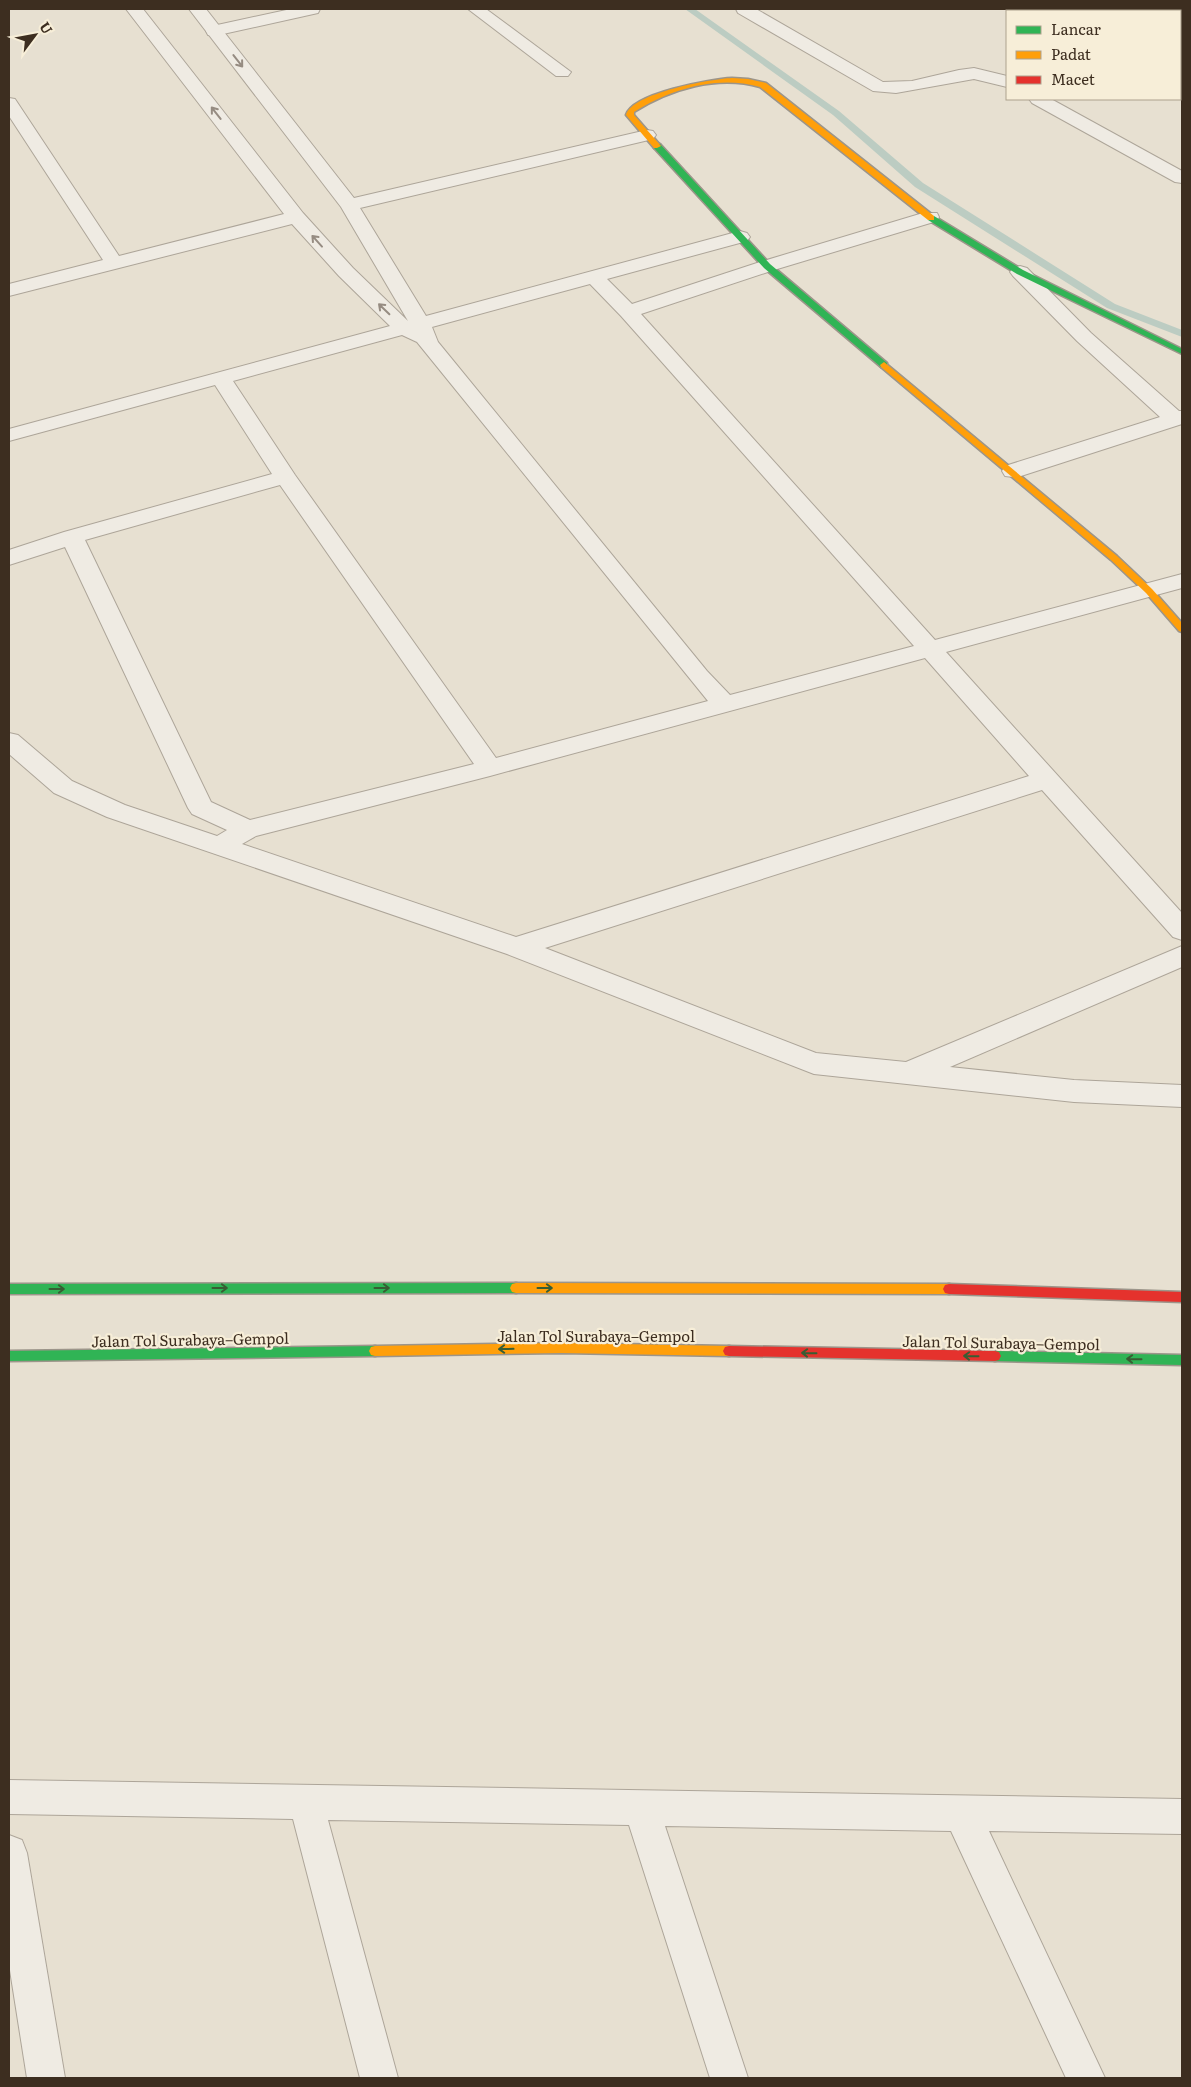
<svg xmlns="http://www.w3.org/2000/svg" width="1191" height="2087" font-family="Literata,serif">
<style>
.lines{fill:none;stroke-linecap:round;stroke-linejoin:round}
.stream{fill:#bcccc2;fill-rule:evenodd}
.lane-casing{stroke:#ada599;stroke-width:2}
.street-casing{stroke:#ada599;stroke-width:2}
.fast-casing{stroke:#9c958a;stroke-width:3}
.slow-casing{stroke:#9c958a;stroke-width:3}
.jam-casing{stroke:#9c958a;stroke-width:3}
.lane{fill:#efebe3;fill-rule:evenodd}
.street{fill:#efebe3;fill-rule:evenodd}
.fast{fill:#30b455;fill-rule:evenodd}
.slow{fill:#ff9f0a;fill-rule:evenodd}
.jam{fill:#e5322d;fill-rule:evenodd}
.oneway{stroke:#968c82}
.oneway2{stroke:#385d33}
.labels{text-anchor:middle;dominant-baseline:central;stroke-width:4.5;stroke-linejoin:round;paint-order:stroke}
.street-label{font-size:15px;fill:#3d2e20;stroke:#f7eed8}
</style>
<rect width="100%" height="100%" fill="#e7e0d1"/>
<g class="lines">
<!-- stream -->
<path class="stream" d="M 685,9 L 695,9 L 839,111 L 923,183 L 1115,304 L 1182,330 L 1182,337 L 1107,308 L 915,187 L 833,115 Z"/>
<!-- lane casing -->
<g class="lane-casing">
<path id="lane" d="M 291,9 L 320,9 L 318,13 L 214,36 L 208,35 L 206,31 L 208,27 Z"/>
</g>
<!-- street casing -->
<g class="street-casing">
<g id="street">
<path d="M 126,9 L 143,9 L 303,213 L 353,268 L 408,321 L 341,207 L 189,9 L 206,9 L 354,198 L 647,130 L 653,131 L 656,135 L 653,139 L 360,208 L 426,316 L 740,231 L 747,233 L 750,237 L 747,241 L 607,279 L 632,304 L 760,262 L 923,213 L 937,213 L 939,217 L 937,221 L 774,270 L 641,314 L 935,640 L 1182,574 L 1182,588 L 946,652 L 1182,913 L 1182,940 L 1173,937 L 1042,790 L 545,948 L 816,1053 L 906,1062 L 1182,946 L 1182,967 L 950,1067 L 1074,1080 L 1182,1085 L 1182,1107 L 1074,1102 L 814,1074 L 507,954 L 107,817 L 54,793 L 9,754 L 9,733 L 18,735 L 72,781 L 125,805 L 217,836 L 227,830 L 192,814 L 188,808 L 65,547 L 9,565 L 9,550 L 64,532 L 272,474 L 215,385 L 9,441 L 9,429 L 390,326 L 339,276 L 292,224 L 9,296 L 9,284 L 103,260 L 9,116 L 9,98 L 15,99 L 119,256 L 284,214 ZM 590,284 L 621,316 L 914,646 L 730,695 L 707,671 L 438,342 L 432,327 ZM 402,335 L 417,342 L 708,701 L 496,758 L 295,475 L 233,381 ZM 280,485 L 474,764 L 250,820 L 211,802 L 85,540 ZM 925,658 L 1029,776 L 516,937 L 242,844 L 256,836 L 490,776 Z"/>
<path d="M 468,9 L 486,9 L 571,72 L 568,76 L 556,76 Z"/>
<path d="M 736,9 L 756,9 L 883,82 L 912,81 L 959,70 L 974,68 L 1007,76 L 1007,87 L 974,79 L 896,93 L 873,91 L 738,13 Z"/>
<path d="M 1029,99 L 1051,99 L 1182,171 L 1182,183 L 1175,182 L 1032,103 Z"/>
<path d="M 1020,266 L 1027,268 L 1091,333 L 1179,411 L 1182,411 L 1182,424 L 1021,476 L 1013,477 L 1005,476 L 1002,471 L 1005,466 L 1160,417 L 1077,341 L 1013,276 L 1010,272 L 1013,268 Z"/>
<path d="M 9,1780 L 1182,1799 L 1182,1834 L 989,1831 L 1105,2078 L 1066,2078 L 951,1831 L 665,1826 L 748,2078 L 710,2078 L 629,1825 L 328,1820 L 398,2078 L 360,2078 L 293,1819 L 9,1814 Z"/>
<path d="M 9,1835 L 22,1840 L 27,1853 L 65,2078 L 27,2078 L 9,1964 Z"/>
</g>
</g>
<!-- fast casing -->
<g class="fast-casing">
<g id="fast">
<path d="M 654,144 L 660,144 L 770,264 L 887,363 L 887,367 L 881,367 L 764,268 L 654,148 Z"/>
<path d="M 928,216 L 934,216 L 1023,270 L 1182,349 L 1182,354 L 1017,274 L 928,220 Z"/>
<path d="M 516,1283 L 520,1284 L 522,1288 L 520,1292 L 516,1293 L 9,1294 L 9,1284 Z"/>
<path d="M 375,1346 L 379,1347 L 381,1351 L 379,1355 L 375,1356 L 9,1361 L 9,1351 Z"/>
<path d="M 995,1351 L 1182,1355 L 1182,1365 L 995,1361 L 991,1360 L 989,1356 L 991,1352 Z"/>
</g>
</g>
<!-- slow casing -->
<g class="slow-casing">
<g id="slow">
<path d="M 732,78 L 748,79 L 766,83 L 934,216 L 934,220 L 928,220 L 760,87 C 717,75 671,89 634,112 L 634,115 L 661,146 L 657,148 L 654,148 L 626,115 C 632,93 711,79 732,78 Z"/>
<path d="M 884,362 L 1117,556 L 1152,589 L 1182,623 L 1182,632 L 1179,631 L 1146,593 L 1111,560 L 881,367 L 880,365 Z"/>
<path d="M 516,1283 L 949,1284 L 953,1285 L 955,1289 L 953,1293 L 949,1294 L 516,1293 L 512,1292 L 510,1288 L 512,1284 Z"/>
<path d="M 562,1343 L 729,1346 L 733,1347 L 735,1351 L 733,1355 L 729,1356 L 562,1353 L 375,1356 L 371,1355 L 369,1351 L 371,1347 L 375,1346 Z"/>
</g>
</g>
<!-- jam casing -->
<g class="jam-casing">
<g id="jam">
<path d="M 949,1284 L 1182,1292 L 1182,1302 L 949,1294 L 945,1293 L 943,1289 L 945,1285 Z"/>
<path d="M 729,1346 L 995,1351 L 999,1352 L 1001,1356 L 999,1360 L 995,1361 L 729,1356 L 725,1355 L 723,1351 L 725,1347 Z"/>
</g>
</g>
<!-- lane -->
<use href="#lane" class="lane"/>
<!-- street -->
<use href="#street" class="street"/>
<!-- fast -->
<use href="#fast" class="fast"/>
<!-- slow -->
<use href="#slow" class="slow"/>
<!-- jam -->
<use href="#jam" class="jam"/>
</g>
<!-- one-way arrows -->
<defs><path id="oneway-shaft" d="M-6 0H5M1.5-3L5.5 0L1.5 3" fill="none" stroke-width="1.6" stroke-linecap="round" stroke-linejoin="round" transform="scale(1.25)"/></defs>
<g class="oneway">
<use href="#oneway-shaft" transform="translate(238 61) rotate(52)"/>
<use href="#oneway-shaft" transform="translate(216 113) rotate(-128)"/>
<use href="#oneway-shaft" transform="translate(317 241) rotate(-132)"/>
<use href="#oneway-shaft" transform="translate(384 309) rotate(-136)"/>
</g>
<g class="oneway2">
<use href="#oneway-shaft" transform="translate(220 1288)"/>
<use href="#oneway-shaft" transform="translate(382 1288)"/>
<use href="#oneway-shaft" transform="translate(545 1288)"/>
<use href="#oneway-shaft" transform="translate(57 1289)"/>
<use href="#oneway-shaft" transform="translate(506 1349) rotate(179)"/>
<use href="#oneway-shaft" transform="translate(809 1353) rotate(-179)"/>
<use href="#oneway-shaft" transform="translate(971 1356) rotate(-179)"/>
<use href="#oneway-shaft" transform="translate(1134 1359) rotate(-179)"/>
</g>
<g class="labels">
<!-- street labels -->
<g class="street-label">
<text x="596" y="1335">Jalan Tol Surabaya–Gempol</text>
<text transform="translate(190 1339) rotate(-1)">Jalan Tol Surabaya–Gempol</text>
<text transform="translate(1001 1342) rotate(1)">Jalan Tol Surabaya–Gempol</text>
</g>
</g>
<!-- border -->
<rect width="1191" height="2087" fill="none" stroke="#3d2e20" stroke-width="20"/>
<!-- legend -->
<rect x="1006" y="10" width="175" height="90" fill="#f7eed8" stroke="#ada18e"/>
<rect x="1016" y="26" width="25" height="8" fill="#30b455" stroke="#ada18e"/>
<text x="1051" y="35" font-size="15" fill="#3d2e20">Lancar</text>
<rect x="1016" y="51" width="25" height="8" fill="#ff9f0a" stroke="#ada18e"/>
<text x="1051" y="60" font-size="15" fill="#3d2e20">Padat</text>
<rect x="1016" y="76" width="25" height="8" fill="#e5322d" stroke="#ada18e"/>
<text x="1051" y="85" font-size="15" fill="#3d2e20">Macet</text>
<!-- north arrow -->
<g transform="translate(35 35) rotate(58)" stroke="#f7eed8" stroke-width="4" paint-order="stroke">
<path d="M0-4L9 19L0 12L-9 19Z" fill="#3d2e20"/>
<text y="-8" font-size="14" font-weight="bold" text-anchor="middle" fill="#3d2e20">U</text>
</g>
</svg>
